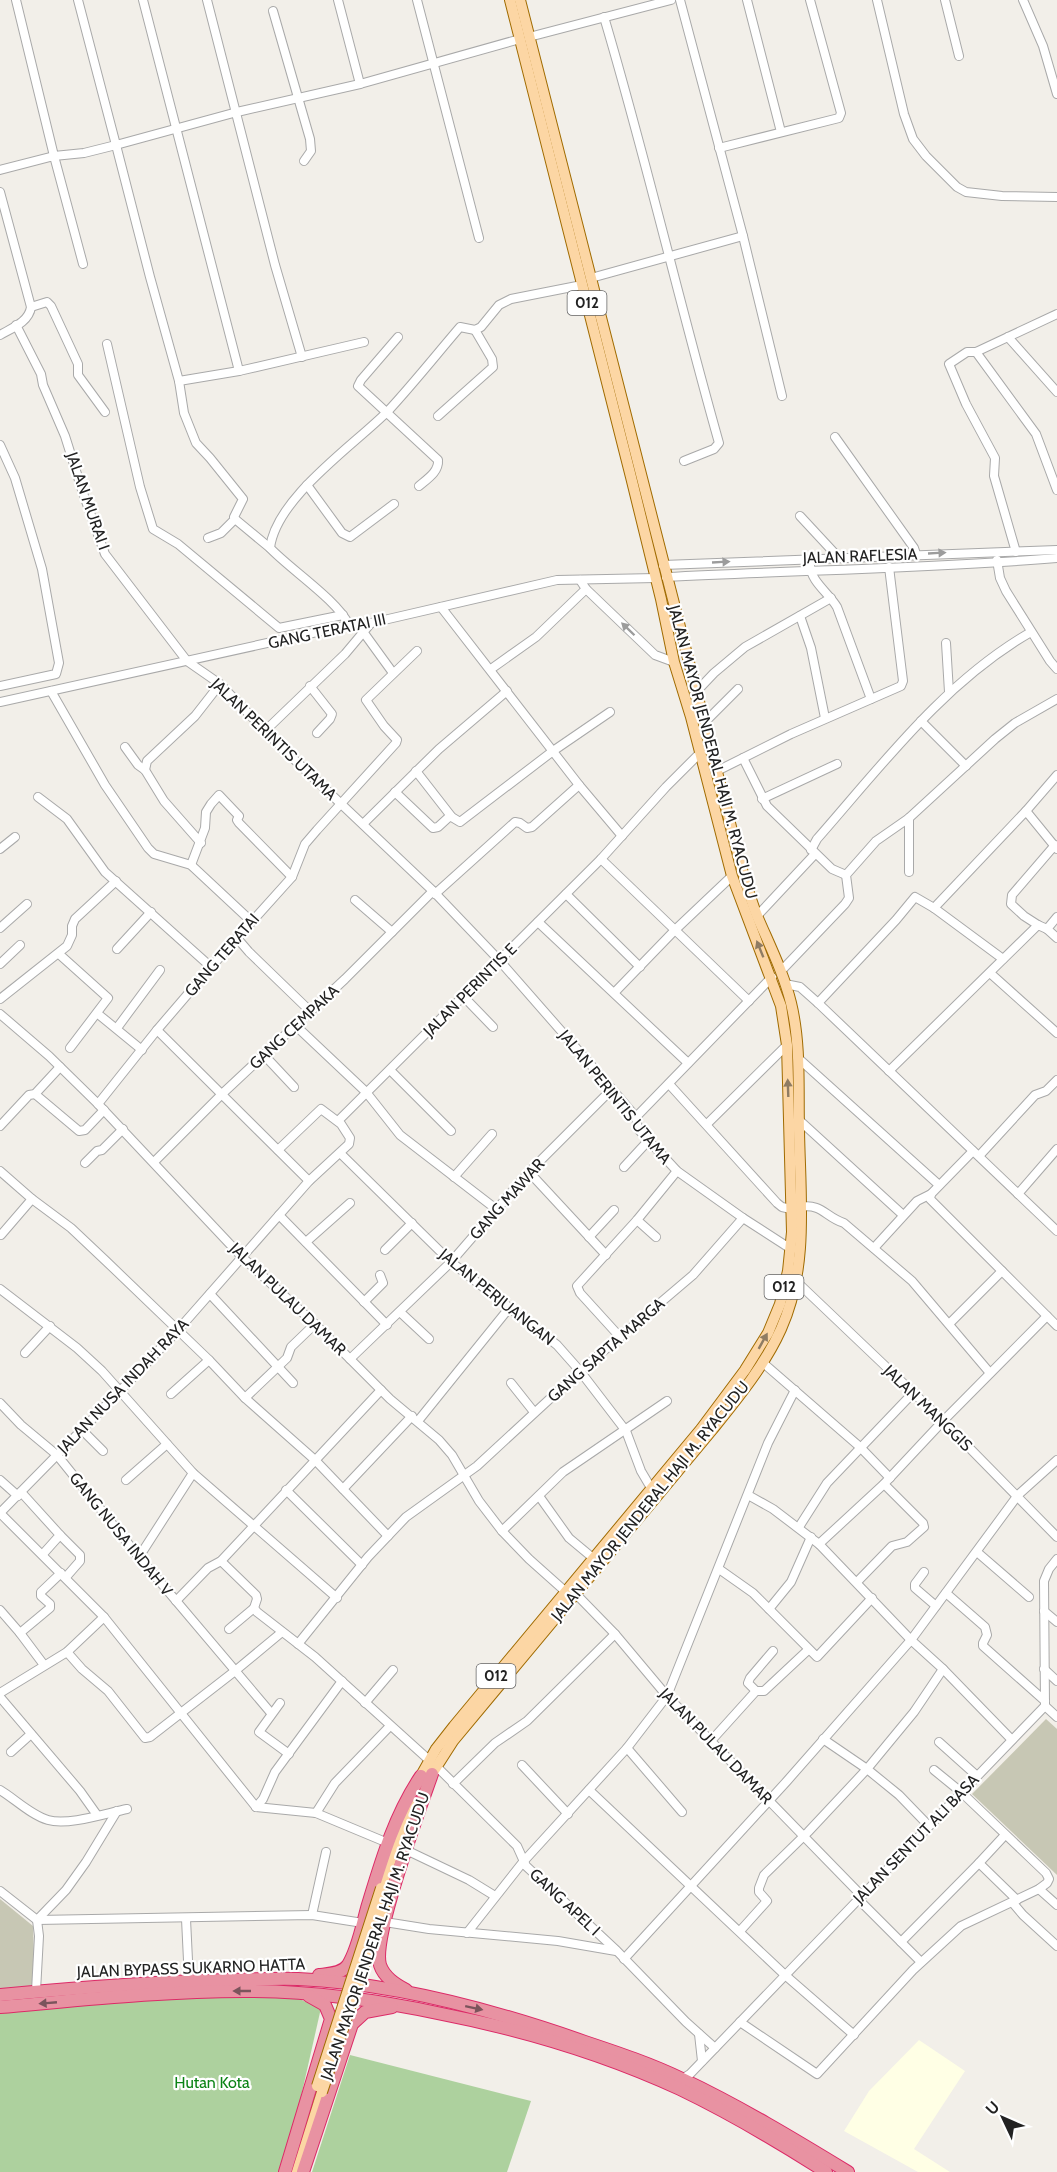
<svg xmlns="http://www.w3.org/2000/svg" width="1057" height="2172" font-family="Cabin,sans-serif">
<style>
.education{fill:#ffffe5}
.construction{fill:#c7c7b4}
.forest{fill:#add19e}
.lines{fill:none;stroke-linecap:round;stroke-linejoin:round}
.minor-casing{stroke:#a9a9a9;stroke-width:10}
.major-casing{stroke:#a06b00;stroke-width:12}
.highway-casing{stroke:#dc2a67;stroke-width:14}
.minor{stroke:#fff;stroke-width:8}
.major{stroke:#fcd6a4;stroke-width:10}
.highway{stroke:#e892a2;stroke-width:12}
.major-bridge-casing{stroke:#a06b00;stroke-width:12;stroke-linecap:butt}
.major-bridge{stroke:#fcd6a4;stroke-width:10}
.oneway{fill:#9c9c9c}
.oneway2{fill:#8f7c63}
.oneway3{fill:#7b545c}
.labels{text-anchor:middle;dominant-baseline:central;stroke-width:4.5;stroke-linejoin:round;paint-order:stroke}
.shield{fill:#fff;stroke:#646464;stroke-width:1.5}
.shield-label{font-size:15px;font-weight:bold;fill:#222}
.street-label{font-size:16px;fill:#222;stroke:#fff}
.park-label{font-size:16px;fill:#0c8416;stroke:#fff}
</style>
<rect width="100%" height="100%" fill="#f2efe9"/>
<!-- education -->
<path class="education" d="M 919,2040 L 965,2071 L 914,2149 L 950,2172 L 918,2172 L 844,2131 L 869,2091 Z"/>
<!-- construction -->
<g class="construction">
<path d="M 1046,1719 L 1057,1729 L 1057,1875 L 972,1794 Z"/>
<path d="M 0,1899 L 33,1926 L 35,1990 L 0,1993 Z"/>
</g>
<!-- forest -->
<g class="forest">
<path d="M 234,1990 L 292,1996 L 321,2008 L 284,2172 L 0,2172 L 0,2006 Z"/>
<path d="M 350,2055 L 531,2101 L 507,2172 L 312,2172 Z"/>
</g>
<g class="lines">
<!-- minor casing -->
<g class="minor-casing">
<g id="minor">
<path d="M 16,0 L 54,156 L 84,153 L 116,145 L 150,277 L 179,381 L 184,413 L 196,443 L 210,458 L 243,499 L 234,517 L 235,519 L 221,533 L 208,538"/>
<path d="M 78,0 L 116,145 L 237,112 L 360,84 L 520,39"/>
<path d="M 143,0 L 239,371 L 179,381"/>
<path d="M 207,0 L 275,265 L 302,357"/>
<path d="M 338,0 L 360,84"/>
<path d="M 417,0 L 479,238"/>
<path d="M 680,0 L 743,236 L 782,396"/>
<path d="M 747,0 L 781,132"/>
<path d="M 877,0 L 904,114 L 913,139 L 926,156 L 957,187 L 966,192 L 1002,196 L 1057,197"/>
<path d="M 945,0 L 959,56"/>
<path d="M 1023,0 L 1043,46 L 1057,94"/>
<path d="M 273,11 L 310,139 L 311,151 L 304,161"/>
<path d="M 604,17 C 646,158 679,302 719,443 L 714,449 L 684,461"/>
<path d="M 529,37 L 671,0"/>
<path d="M 719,148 L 839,118 L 841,113 L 810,0"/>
<path d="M 0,170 L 54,156 L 83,264"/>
<path d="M 0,192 L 31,307 C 29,322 12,328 0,335"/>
<path d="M 591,278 L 743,236"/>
<path d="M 31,307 L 47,302 L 51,306 L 78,364 L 78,375 L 105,412"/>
<path d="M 16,325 L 41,374 L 43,385 L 65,436 L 83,493 L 105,554 L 187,661 L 220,684 L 280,746 L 433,891 L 499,960 L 612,1089 L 636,1117 L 638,1129 L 677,1171 L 743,1218 L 791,1249"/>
<path d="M 398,337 L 361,380 L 358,386 L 438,460 C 439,472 427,479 419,486"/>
<path d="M 1008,337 L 1057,392"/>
<path d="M 107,344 L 140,487 L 153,529 L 178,544 L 279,628 L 343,615"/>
<path d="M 976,352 L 1036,434 L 1057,490"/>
<path d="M 239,371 L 364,342"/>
<path d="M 438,416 L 493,367 L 492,359 L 475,330"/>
<path d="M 835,437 L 914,548 L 916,554"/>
<path d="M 0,445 L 15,478 L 42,569 L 59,663 L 56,674 L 0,686"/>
<path d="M 307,485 L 342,533 L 350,537 L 394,504"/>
<path d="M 800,516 L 839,558"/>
<path d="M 235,519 L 270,548"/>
<path d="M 1016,552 L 994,476 L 995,458 L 966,404 L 949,364 L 967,352 L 976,352 L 1057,314"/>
<path d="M 997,560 L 1000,578 L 1006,591 L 1050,661 L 1057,669"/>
<path d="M 663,565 L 1057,550"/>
<path d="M 810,565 C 811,582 829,593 837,607 L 871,699"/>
<path d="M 666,577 C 796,570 927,569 1057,558"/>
<path d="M 580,580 L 586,589 L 655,655 L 674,662"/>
<path d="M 441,607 L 579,785 L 622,836"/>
<path d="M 800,616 L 811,648 L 825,718"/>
<path d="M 349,625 C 337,600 291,570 270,548 C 276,498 353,446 388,411 C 413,384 436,355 460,327 L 475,330 L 481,327 L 499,305 L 511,299 L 582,285"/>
<path d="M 364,633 L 393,673"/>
<path d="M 946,643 L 949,692"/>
<path d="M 491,669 L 536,637 L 586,589"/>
<path d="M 310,686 L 332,714 L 330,719 L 317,733"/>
<path d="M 51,691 L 105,785 L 148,848 L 154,854 L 191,865 L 251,921"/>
<path d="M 695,693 L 714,673 L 745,647 L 831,598"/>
<path d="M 0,702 L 349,625 L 371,623 L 557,580 L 656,578"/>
<path d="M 921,721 L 966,766"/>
<path d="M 703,724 L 738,689"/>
<path d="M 266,730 L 345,654 L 371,623"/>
<path d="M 125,747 L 138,765 L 145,770 L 164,801 L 201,843"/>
<path d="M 743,758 L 767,806 L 832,869 L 846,875"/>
<path d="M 145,770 L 147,761 L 195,716 L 220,684"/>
<path d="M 416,771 L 451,816"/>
<path d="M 715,772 L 791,734 L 901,686 L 903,681 L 889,567"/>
<path d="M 395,792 L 433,828 L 438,827 L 450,816 L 460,822 L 553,751 L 610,712"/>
<path d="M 38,797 L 67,819 L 105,872 L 211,967"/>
<path d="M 762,799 L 837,764"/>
<path d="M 1026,811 L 1057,775"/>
<path d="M 909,818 L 909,872"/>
<path d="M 363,824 L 439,749 L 507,691"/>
<path d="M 0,849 L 15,837"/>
<path d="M 811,850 L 817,839 C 882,765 944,682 1031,632"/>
<path d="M 601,859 L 749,1001"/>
<path d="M 191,865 L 205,828 L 206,812 L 211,804 L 219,795 L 239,816 L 237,820 L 239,823 L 292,877"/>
<path d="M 435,894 L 515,822 L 520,823 L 527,828 L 532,827 L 579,785"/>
<path d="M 566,894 L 640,967"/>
<path d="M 355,900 L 392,932"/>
<path d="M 934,908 L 1026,811 L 1057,849"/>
<path d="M 757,916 L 815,854"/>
<path d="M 538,922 L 688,1063"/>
<path d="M 1038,925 L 1024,916 L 1011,904 L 1012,895 L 1055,845"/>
<path d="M 0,928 L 27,904"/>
<path d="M 1047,929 L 1057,938"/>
<path d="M 237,938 L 249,952 L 310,1011"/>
<path d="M 117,949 L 151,912"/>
<path d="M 59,954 L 108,998 L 70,1048"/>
<path d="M 0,964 L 20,945"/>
<path d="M 781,971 L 845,904 L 849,898 L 846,875 L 876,841 L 909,818 L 995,739 L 1015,723 L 1057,699"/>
<path d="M 990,973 L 1057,1033"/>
<path d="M 785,984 L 800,987 L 818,1003 L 1057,1231"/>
<path d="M 615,992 L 675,930 L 732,876"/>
<path d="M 463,996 L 493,1027"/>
<path d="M 0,999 L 67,946 L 72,935 L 72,926 L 75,919 L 116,881"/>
<path d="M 818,1003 L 896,920 L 915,897 L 934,908 L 1003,959"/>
<path d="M 0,1014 L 49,1056 L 98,1104 L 242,1257 L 315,1324 L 390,1399 L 439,1440 L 452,1455 L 479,1501 L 502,1531 L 529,1559 L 566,1592"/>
<path d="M 98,1014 L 142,1050"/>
<path d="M 295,1025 L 366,1092 L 400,1135 L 496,1209"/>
<path d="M 117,1028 L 160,970"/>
<path d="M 157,1030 L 309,1181"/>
<path d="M 264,1055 L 294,1087"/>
<path d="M 798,1058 L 939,1185"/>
<path d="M 390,1070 L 451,1131"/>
<path d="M 889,1071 L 1038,925 L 1047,929 L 1057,917"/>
<path d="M 669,1084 L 777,1203 L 782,1207 L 791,1209"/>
<path d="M 35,1094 L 79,1131 L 85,1130 L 104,1110"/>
<path d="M 98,1104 L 157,1030 L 211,967 L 292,877 L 305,844 L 317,830 L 396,743 L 397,740 L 384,726 L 366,700 L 417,651"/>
<path d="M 636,1117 L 772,977"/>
<path d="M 799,1120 L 903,1215"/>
<path d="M 338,1121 L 601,859 L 666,787 L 700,753"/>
<path d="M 707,1124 L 787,1045"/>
<path d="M 0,1126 L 29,1095 L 35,1094 L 60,1067"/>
<path d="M 973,1151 L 931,1194 L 930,1199 L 1057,1326"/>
<path d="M 340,1153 L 451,1262 L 557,1345 L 580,1371 L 626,1431 L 641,1471 L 651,1488"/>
<path d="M 979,1156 L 1035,1095 L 1046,1091 L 1057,1080"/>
<path d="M 154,1162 L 222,1094 L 345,979 L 433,891"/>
<path d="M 85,1163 L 97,1151 L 102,1150 L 123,1129"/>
<path d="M 624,1167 L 648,1141"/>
<path d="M 0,1171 L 32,1199 L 71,1228 L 107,1262 L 209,1360 L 245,1398 L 315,1460 L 388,1536"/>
<path d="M 529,1172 L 606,1255"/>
<path d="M 454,1177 L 492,1134"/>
<path d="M 1018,1194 L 1057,1149"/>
<path d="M 800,1207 C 822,1203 825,1217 844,1223 L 912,1281 L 990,1373"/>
<path d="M 279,1215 L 387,1325"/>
<path d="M 637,1220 L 656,1237"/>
<path d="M 1,1235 L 32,1199"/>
<path d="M 589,1237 L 614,1210"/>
<path d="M 306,1242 L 350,1203"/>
<path d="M 874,1248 L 917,1201 L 931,1194"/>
<path d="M 385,1250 L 412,1223"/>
<path d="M 797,1282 L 943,1421 L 1057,1537"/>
<path d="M 0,1289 L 77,1348 L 102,1371 L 193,1473 L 337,1598"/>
<path d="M 210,1294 L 293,1383"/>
<path d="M 364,1302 L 383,1283 L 380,1275"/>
<path d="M 400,1312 L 429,1339"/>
<path d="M 950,1323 L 1002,1271"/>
<path d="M 620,1337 L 580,1293 L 577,1286 L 637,1220 L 677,1171"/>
<path d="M 25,1353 L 50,1326"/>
<path d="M 350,1359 L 451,1262 L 529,1172 L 612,1089"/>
<path d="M 762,1362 L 860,1447 L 890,1478"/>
<path d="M 511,1383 L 534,1412"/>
<path d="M 171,1394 L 209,1360"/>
<path d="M 245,1398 L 287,1358 L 291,1347 L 315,1324"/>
<path d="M 0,1403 L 21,1425 L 57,1455 L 139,1557 L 271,1713"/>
<path d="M 418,1421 L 510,1307"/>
<path d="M 82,1430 L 103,1451"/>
<path d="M 0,1480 L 18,1496"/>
<path d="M 126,1480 L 167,1444"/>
<path d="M 343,1489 L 412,1416"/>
<path d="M 286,1490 L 362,1565"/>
<path d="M 21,1492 L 60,1535 L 43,1554"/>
<path d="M 748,1495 L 773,1509 L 819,1544 L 911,1640 L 943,1669 L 1012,1740"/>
<path d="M 539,1496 L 569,1538 L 593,1558"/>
<path d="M 0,1513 L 121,1390 L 178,1330 L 309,1181 L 349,1144 L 350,1138 L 341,1124 L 321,1109 L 278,1150"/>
<path d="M 0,1513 L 104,1617 L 256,1807"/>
<path d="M 799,1527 L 827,1483 L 912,1394"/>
<path d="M 502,1531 L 563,1472 L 667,1401"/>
<path d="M 60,1535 L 80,1555 L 80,1561 L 66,1577"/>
<path d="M 819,1544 L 884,1484 L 943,1421 L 1047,1316"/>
<path d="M 977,1552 L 1029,1597"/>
<path d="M 139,1557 L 193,1473"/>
<path d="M 221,1561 L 256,1595 L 257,1599 L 254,1608 L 257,1612 L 315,1657 L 429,1760"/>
<path d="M 719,1569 L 753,1593 L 817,1657 L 872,1598"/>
<path d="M 924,1572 L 915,1584 L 915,1588 L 936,1606"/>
<path d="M 857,1582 L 892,1546 L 907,1542 L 924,1527 L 923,1523 L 884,1484"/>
<path d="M 575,1593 L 615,1634 L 667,1696 L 862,1896"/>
<path d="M 946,1593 L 985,1627 L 987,1635 L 983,1643 L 983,1646 L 1045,1701"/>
<path d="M 176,1601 L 208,1568 L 221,1561 L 381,1390"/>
<path d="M 769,1609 L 791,1582 L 811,1537"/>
<path d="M 0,1610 L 20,1633 L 44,1665"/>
<path d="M 1044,1611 L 1057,1622"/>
<path d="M 229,1629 L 254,1608"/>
<path d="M 20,1633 L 50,1608 L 50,1604 L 41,1596 L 41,1592 L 61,1573"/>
<path d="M 298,1644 L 368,1557 L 406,1517 L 477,1466 L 580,1371 L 693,1275 L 743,1218"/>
<path d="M 773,1651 L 750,1678 L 748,1683 L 756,1691 L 764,1691 L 808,1650"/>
<path d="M 67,1652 L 82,1669 L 108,1691 L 145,1738 L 150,1737 L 235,1671 L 282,1632"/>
<path d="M 1044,1669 L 1057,1681"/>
<path d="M 0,1693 L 67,1652 L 104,1617"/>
<path d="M 0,1697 L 80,1791 L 97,1815"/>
<path d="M 280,1703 L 259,1732 L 289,1754"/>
<path d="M 365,1703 L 393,1670"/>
<path d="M 1045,1706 L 1057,1717"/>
<path d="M 823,1739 L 867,1769 L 899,1795 L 929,1826"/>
<path d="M 710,1742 L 756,1691"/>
<path d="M 939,1742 L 977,1776"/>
<path d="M 627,1748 L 682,1812"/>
<path d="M 11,1752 L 31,1734"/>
<path d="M 522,1765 L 568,1814"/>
<path d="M 436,1766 L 517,1846 L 526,1866 L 617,1951 L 686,2022 L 715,2048"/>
<path d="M 453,1784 L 495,1743 L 527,1721 L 615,1634"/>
<path d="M 0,1790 C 15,1799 31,1815 48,1820 C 68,1826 107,1813 127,1809"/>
<path d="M 589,1790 L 785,1975 L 854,2035"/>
<path d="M 256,1807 L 263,1799 L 275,1772 L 342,1681"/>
<path d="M 256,1807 L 316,1813 L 388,1843"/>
<path d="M 316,1813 L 335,1783 L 390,1726"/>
<path d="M 406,1850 L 469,1880 L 495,1896"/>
<path d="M 979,1863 L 1017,1900"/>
<path d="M 1039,1889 L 1057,1905"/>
<path d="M 0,1891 L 37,1920 L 312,1915 L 363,1923"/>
<path d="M 858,1899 L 921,1962"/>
<path d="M 1012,1902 L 1023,1915 L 1057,1946"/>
<path d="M 312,1915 L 326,1852"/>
<path d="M 186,1919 L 189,1981"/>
<path d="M 385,1922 L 429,1929 L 558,1941 L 616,1951"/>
<path d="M 740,1931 L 767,1901 L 759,1892 L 759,1888 L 764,1875 L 808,1832 L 867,1769 L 914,1712 L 943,1669"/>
<path d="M 467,1933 L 523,1862 L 627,1748 L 667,1696 L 768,1443 L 795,1390"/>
<path d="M 901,1942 L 979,1863 L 1005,1835"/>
<path d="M 624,1959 L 787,1781 L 911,1640 L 1018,1495 L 1057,1460"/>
<path d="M 36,1991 L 39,1936 L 37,1920 L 66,1890 L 86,1862 L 117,1811"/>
<path d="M 740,2022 L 817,2074 L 913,1970 L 961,1926 L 1039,1889 L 1047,1883 L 1049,1879 L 1046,1873 L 961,1792 L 934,1770"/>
<path d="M 699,2034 L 702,2061"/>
<path d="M 682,2079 L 690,2074 L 1045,1706 L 1044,1581 L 1049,1569 L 1057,1559"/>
</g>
</g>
<!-- major casing -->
<g class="major-casing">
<g id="major">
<path d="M 428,1780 L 453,1741 L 712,1430 C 737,1399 765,1365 781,1329 C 809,1267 800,1196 799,1130 C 798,1089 801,1044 791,1003 C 784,974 770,946 758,918 C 751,901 746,884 741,866 L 520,0"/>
<path d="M 418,1781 L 436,1749 L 454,1726 L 701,1429 L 745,1370 L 768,1333 L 780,1304 L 788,1271 L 792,1232 L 787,1045 L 781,1006 L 732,876 L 691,717 L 674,662 L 661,599 L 631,477 L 510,0"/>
<path d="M 381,1888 L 411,1802"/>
<path d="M 297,2172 L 322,2092"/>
</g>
</g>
<!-- highway casing -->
<g class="highway-casing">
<g id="highway">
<path d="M 319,1975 C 328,1974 342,1974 348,1965 C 358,1949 362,1926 367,1908 C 381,1862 394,1816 421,1776"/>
<path d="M 406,1990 C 395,1984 384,1977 380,1965 C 372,1936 420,1808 432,1774"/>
<path d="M 0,1995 C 75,1988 151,1982 226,1980 C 250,1980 274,1978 298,1979 C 392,1983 497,2011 585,2042 C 618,2053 651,2064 682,2079 C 739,2106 794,2139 848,2172"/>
<path d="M 0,2007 C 81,2000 163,1991 244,1991 C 312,1991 377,2000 442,2014 C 524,2030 604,2054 680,2089 C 730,2113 779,2142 826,2172"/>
<path d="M 285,2172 L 331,2019 L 325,2005 L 309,1996"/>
<path d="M 303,2172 L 352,2024 L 365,2012 L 392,2007"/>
</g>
</g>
<!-- minor -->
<use href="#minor" class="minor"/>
<!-- major -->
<use href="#major" class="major"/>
<!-- highway -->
<use href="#highway" class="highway"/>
<!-- major-bridge casing -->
<g class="major-bridge-casing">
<g id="major-bridge">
<path d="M 317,2086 L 381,1888"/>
<path d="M 322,2092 L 389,1890"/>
</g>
</g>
<!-- major-bridge -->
<use href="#major-bridge" class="major-bridge"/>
</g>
<!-- one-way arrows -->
<defs><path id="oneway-solid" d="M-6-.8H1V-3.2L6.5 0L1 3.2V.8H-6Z" transform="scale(1.5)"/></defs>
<g class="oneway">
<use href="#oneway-solid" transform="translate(937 553) rotate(-3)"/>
<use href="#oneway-solid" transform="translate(721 562) rotate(-3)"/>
<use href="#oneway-solid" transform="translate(628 629) rotate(-136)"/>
</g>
<g class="oneway2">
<use href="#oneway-solid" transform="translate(760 949) rotate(-112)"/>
<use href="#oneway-solid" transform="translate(788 1088) rotate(-92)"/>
<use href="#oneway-solid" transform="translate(763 1341) rotate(-61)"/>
</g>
<g class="oneway3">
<use href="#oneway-solid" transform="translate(242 1991) rotate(-180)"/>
<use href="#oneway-solid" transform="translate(48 2003) rotate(175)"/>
<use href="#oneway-solid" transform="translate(474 2008) rotate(12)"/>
</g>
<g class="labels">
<!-- shield labels -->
<g class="shield">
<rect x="567.5" y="291" width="39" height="24" rx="4.5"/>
<rect x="764.5" y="1275" width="39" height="24" rx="4.5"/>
<rect x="476.5" y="1664" width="39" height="24" rx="4.5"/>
</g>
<g class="shield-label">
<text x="587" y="303">012</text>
<text x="784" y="1287">012</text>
<text x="496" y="1676">012</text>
</g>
<!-- street labels -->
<g class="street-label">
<text transform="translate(88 501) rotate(71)">JALAN MURAI I</text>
<text transform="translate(860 556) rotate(-2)">JALAN RAFLESIA</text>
<text transform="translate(327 631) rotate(-12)">GANG TERATAI III</text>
<text transform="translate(274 739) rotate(44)">JALAN PERINTIS UTAMA</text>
<text transform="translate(713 752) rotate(75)">JALAN MAYOR JENDERAL HAJI M. RYACUDU</text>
<text transform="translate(222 955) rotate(-49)">GANG TERATAI</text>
<text transform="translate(470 990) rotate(-45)">JALAN PERINTIS E</text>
<text transform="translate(294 1027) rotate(-43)">GANG CEMPAKA</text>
<text transform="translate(615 1097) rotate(51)">JALAN PERINTIS UTAMA</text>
<text transform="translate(507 1199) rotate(-48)">GANG MAWAR</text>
<text transform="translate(497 1297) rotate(39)">JALAN PERJUANGAN</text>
<text transform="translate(288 1299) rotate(44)">JALAN PULAU DAMAR</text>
<text transform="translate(606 1350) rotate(-41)">GANG SAPTA MARGA</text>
<text transform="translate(123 1386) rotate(-46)">JALAN NUSA INDAH RAYA</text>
<text transform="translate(928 1408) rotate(44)">JALAN MANGGIS</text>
<text transform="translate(650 1501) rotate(-51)">JALAN MAYOR JENDERAL HAJI M. RYACUDU</text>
<text transform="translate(121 1534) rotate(51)">GANG NUSA INDAH V</text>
<text transform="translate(716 1746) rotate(46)">JALAN PULAU DAMAR</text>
<text transform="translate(916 1839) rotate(-46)">JALAN SENTUT ALI BASA</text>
<text transform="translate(565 1902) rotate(43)">GANG APEL I</text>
<text transform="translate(375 1936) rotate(-71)">JALAN MAYOR JENDERAL HAJI M. RYACUDU</text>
<text transform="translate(191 1968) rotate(-2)">JALAN BYPASS SUKARNO HATTA</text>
</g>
<!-- park labels -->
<g class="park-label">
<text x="212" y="2082">Hutan Kota</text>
</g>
</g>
<!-- north arrow -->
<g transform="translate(1003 2118) rotate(314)" stroke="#ffffff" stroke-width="4.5" paint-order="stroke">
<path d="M0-4.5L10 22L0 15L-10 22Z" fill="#222222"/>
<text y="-9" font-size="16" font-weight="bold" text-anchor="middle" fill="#222222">U</text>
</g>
</svg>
